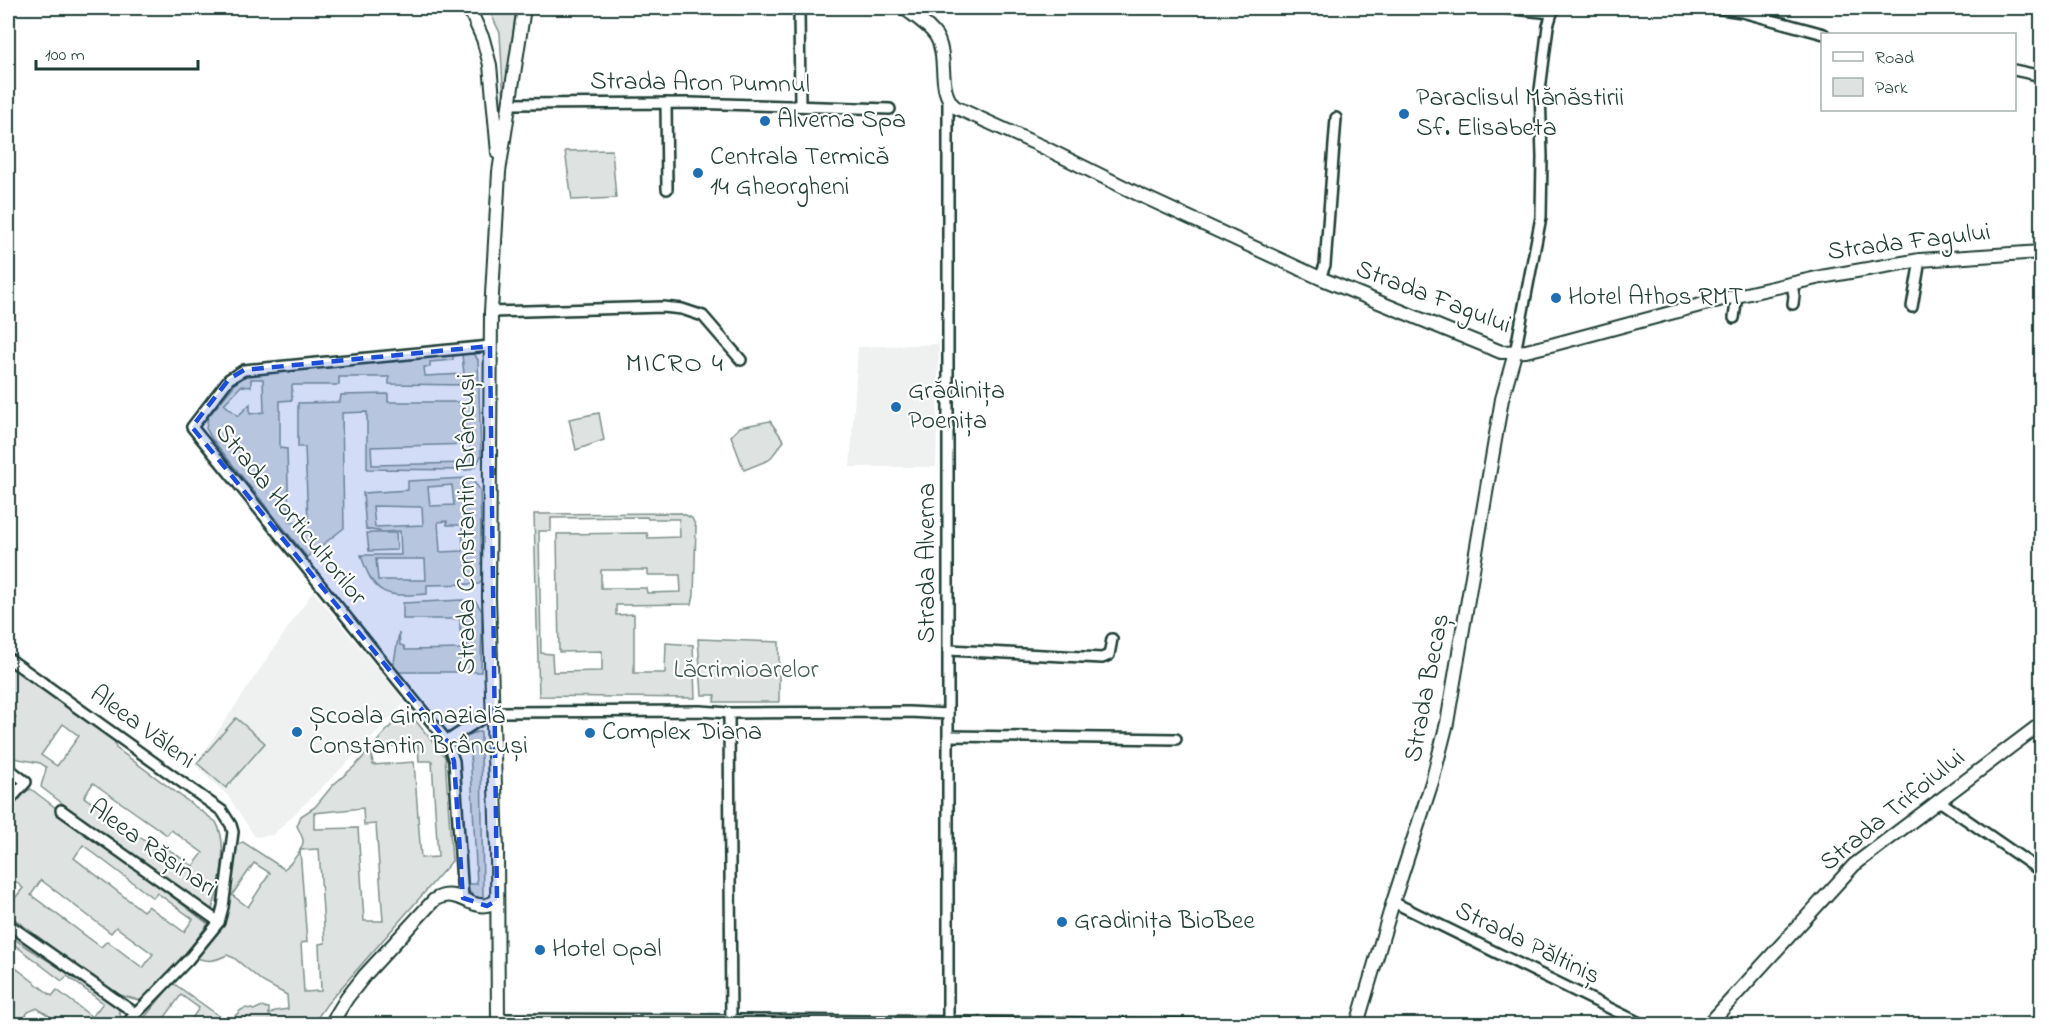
<svg xmlns="http://www.w3.org/2000/svg" width="2049" height="1032" font-family="'Indie Flower',sans-serif">
<style>
.built{fill:#eef1f0}
.green{fill:#dee3e2;stroke:#7e908b;stroke-width:1.5;fill-rule:evenodd}
.lines{fill:none;stroke-linecap:round;stroke-linejoin:round}
.street-casing{stroke:#1f3d34;stroke-width:14}
.secondary-casing{stroke:#1f3d34;stroke-width:16}
.street{stroke:#fff;stroke-width:9}
.secondary{stroke:#fff;stroke-width:12}
.marked{fill:#1d4ed8;fill-opacity:0.2;stroke:#1d4ed8;stroke-width:4.5;stroke-dasharray:12 8;stroke-linejoin:round}
.poi-dot{fill:#1f6fb2;stroke:#fff;stroke-width:2}
.labels{text-anchor:middle;dominant-baseline:central;stroke-width:4.5;stroke-linejoin:round;paint-order:stroke}
.street-label{font-size:26px;fill:#1f3d34;stroke:#fff}
.poi-label{font-size:26px;fill:#1f3d34;stroke:#fff;text-anchor:start}
.park-label{font-size:26px;fill:#455e57;stroke:#fff}
.neighbourhood-label{font-size:27px;letter-spacing:1.5px;fill:#1f3d34;stroke:#fff}
</style>
<rect width="100%" height="100%" fill="#fff"/>
<filter id="ink" filterUnits="userSpaceOnUse"><feTurbulence type="fractalNoise" baseFrequency=".0167" numOctaves="2"/><feDisplacementMap in="SourceGraphic" scale="12" xChannelSelector="R" yChannelSelector="G"/><feConvolveMatrix kernelMatrix="1 2 1 2 8 2 1 2 1" color-interpolation-filters="sRGB"/></filter>
<g filter="url(#ink)">
<!-- built -->
<g class="built">
<path d="M 939,344 L 936,467 L 850,467 L 858,347 Z"/>
<path d="M 313,591 L 405,702 L 348,762 L 273,835 L 255,837 L 228,796 L 195,765 Z"/>
</g>
<!-- green -->
<g class="green">
<path d="M 488,8 L 516,8 L 504,104 L 500,33 Z"/>
<path d="M 612,150 L 616,198 L 572,200 L 565,151 Z"/>
<path d="M 467,352 L 475,355 L 478,360 L 481,456 L 476,466 L 468,470 L 367,469 L 367,412 L 342,413 L 344,528 L 307,557 L 212,439 L 206,428 L 208,417 L 236,383 L 246,375 L 272,370 ZM 462,355 L 464,374 L 425,376 L 424,367 L 430,367 L 430,362 L 453,360 L 453,356 ZM 339,377 L 389,377 L 389,384 L 468,385 L 469,402 L 388,402 L 388,394 L 341,395 L 340,402 L 298,403 L 298,447 L 305,447 L 308,521 L 289,522 L 287,449 L 280,448 L 280,401 L 292,400 L 292,385 L 339,385 ZM 251,379 L 263,379 L 264,412 L 250,414 L 250,404 L 238,416 L 224,404 L 241,386 L 251,387 ZM 470,444 L 471,463 L 372,465 L 371,447 Z"/>
<path d="M 599,413 L 604,440 L 576,450 L 569,419 Z"/>
<path d="M 770,421 L 784,441 L 769,460 L 744,470 L 731,436 L 740,427 Z"/>
<path d="M 467,478 L 475,483 L 480,490 L 482,580 L 479,584 L 427,585 L 427,594 C 387,597 374,597 361,555 L 401,555 L 400,531 L 383,532 L 366,529 L 363,493 L 408,490 L 408,481 ZM 452,485 L 454,505 L 430,506 L 428,487 ZM 373,506 L 422,507 L 423,525 L 375,527 ZM 447,521 L 447,525 L 462,525 L 463,551 L 440,552 L 438,522 ZM 425,559 L 426,580 L 378,580 L 376,559 Z"/>
<path d="M 681,513 L 692,518 L 696,527 L 694,595 L 692,604 L 616,605 L 616,615 L 634,614 L 634,673 L 665,673 L 666,643 L 693,645 L 695,698 L 539,696 L 534,514 ZM 647,517 L 648,519 L 679,519 L 680,537 L 648,538 L 647,533 L 557,534 L 559,652 L 602,651 L 602,671 L 553,672 L 552,654 L 541,653 L 539,531 L 551,531 L 551,518 ZM 648,570 L 648,575 L 680,575 L 681,592 L 647,593 L 646,588 L 601,588 L 601,570 Z"/>
<path d="M 367,533 L 396,533 L 397,550 L 369,551 Z"/>
<path d="M 462,600 L 476,602 L 482,611 L 481,672 L 396,672 L 393,668 L 399,633 L 400,645 L 404,646 L 405,650 L 467,649 L 467,631 L 460,631 L 460,619 L 403,619 L 403,603 Z"/>
<path d="M 698,639 L 779,642 L 779,702 L 714,702 L 715,695 L 702,695 Z"/>
<path d="M 8,661 L 113,735 L 116,748 L 216,822 C 229,844 220,889 211,912 L 198,907 L 41,787 C 42,780 46,774 46,767 L 40,763 L 8,757 L 8,728 L 16,717 L 8,711 ZM 63,724 L 79,736 L 57,766 L 41,755 ZM 93,783 L 167,835 L 171,830 L 203,853 L 193,866 L 162,845 L 158,850 L 84,797 Z"/>
<path d="M 408,713 L 415,720 L 445,757 L 452,861 L 327,1004 L 313,1024 L 274,1024 L 269,1021 L 266,1024 L 188,1024 L 199,1008 L 181,995 L 160,1024 L 139,1024 L 173,983 L 229,1023 C 238,1014 241,1004 254,1010 L 260,1007 L 269,1008 L 269,1015 L 275,1011 L 288,1009 L 287,995 L 263,982 L 234,958 L 227,955 C 215,961 209,962 196,958 L 222,923 L 233,851 L 237,844 L 243,842 L 284,869 C 291,864 304,848 303,840 C 302,836 299,830 297,826 L 301,816 L 315,807 L 333,785 L 356,765 L 396,720 L 402,714 ZM 418,744 L 419,761 L 432,761 L 438,857 L 421,858 L 414,762 L 373,765 L 371,748 ZM 363,808 L 364,825 L 376,824 L 383,921 L 364,921 L 358,828 L 314,829 L 314,813 ZM 319,849 L 325,943 L 319,944 L 321,991 L 304,992 L 301,943 L 307,942 L 300,850 ZM 254,863 L 270,873 L 248,907 L 232,895 Z"/>
<path d="M 236,718 L 265,743 L 226,788 L 197,763 Z"/>
<path d="M 477,732 L 481,732 L 481,745 L 483,898 L 474,897 L 468,890 L 468,884 L 477,884 L 470,750 L 460,750 L 459,748 L 469,735 Z"/>
<path d="M 31,789 L 208,924 L 191,947 L 142,1001 L 120,995 L 84,971 L 8,914 L 8,907 L 23,888 L 8,875 L 8,813 L 25,792 ZM 83,845 L 153,898 L 157,893 L 193,919 L 184,932 L 148,906 L 143,911 L 74,858 ZM 41,880 L 111,933 L 116,927 L 153,954 L 143,968 L 107,941 L 101,947 L 31,895 Z"/>
<path d="M 8,935 L 102,995 L 118,1008 L 121,1017 L 115,1024 L 62,1024 L 37,1008 L 28,1012 L 20,1024 L 8,1024 L 8,962 L 52,996 L 57,990 L 92,1017 L 103,1003 L 67,976 L 62,981 L 8,940 Z"/>
</g>
<g class="lines">
<!-- street casing -->
<g class="street-casing">
<g id="street">
<path d="M 799,8 L 800,105"/>
<path d="M 1503,8 L 1552,13"/>
<path d="M 1714,8 L 1742,12 L 1824,34"/>
<path d="M 2014,70 L 2042,76"/>
<path d="M 948,101 L 948,1024"/>
<path d="M 666,103 L 667,189"/>
<path d="M 510,104 L 690,103 L 890,109"/>
<path d="M 1320,278 L 1325,265 L 1336,118"/>
<path d="M 1792,284 L 1794,296 L 1793,304"/>
<path d="M 1912,307 L 1920,260"/>
<path d="M 491,312 L 663,307 L 682,309 L 703,316 L 741,360"/>
<path d="M 1734,318 L 1737,295"/>
<path d="M 1515,353 L 1541,217 L 1542,157 L 1540,90 L 1548,26 L 1552,13 L 1556,8"/>
<path d="M 949,650 L 1102,658 L 1109,655 L 1112,639"/>
<path d="M 8,658 L 222,811 L 231,825 L 233,832 L 223,907 L 219,922 L 188,960 L 126,1024"/>
<path d="M 729,713 L 731,1024"/>
<path d="M 949,736 L 1176,739"/>
<path d="M 447,741 L 492,712 L 700,711 L 729,713 L 909,712 L 948,714"/>
<path d="M 8,768 L 26,782 L 8,802"/>
<path d="M 1938,800 L 2042,872"/>
<path d="M 61,810 L 219,922"/>
<path d="M 463,898 L 454,761 L 447,741 L 192,427 L 229,379 L 244,370 L 490,346"/>
<path d="M 1393,902 L 1642,1024"/>
<path d="M 8,924 L 135,1013"/>
<path d="M 498,1019 L 743,1020 L 1197,1024"/>
</g>
</g>
<!-- secondary casing -->
<g class="secondary-casing">
<g id="secondary">
<path d="M 469,8 L 483,39 L 490,65 L 498,153"/>
<path d="M 904,8 C 914,16 928,24 936,36 C 949,57 936,90 955,107 L 1041,146 L 1138,194 L 1320,278 L 1501,352 L 1526,351 L 1555,344 L 1719,300 L 1821,277 L 1920,260 L 2042,252"/>
<path d="M 331,1024 L 347,998 L 365,975 L 434,900 C 460,884 474,918 497,900"/>
<path d="M 498,1024 L 497,849 L 489,598 L 491,312 L 499,172 L 524,8"/>
<path d="M 1357,1024 L 1393,902 L 1432,782 L 1447,723 L 1502,399 L 1515,353"/>
<path d="M 1709,1024 L 1854,865 L 2042,723"/>
</g>
</g>
<!-- street -->
<use href="#street" class="street"/>
<!-- secondary -->
<use href="#secondary" class="secondary"/>
</g>
</g>
<!-- marked area -->
<path class="marked" d="M 490,346 L 497,900 L 487,906 L 463,898 L 454,761 L 447,741 L 192,427 L 229,379 L 244,370 Z"/>
<!-- markers -->
<g class="poi-dot">
<circle cx="1404" cy="114" r="6"/>
<circle cx="765" cy="121" r="6"/>
<circle cx="698" cy="173" r="6"/>
<circle cx="1556" cy="298" r="6"/>
<circle cx="896" cy="407" r="6"/>
<circle cx="297" cy="732" r="6"/>
<circle cx="590" cy="733" r="6"/>
<circle cx="1062" cy="922" r="6"/>
<circle cx="540" cy="950" r="6"/>
</g>
<g class="labels">
<!-- street labels -->
<g class="street-label">
<text transform="translate(700 84) rotate(1)">Strada Aron Pumnul</text>
<text transform="translate(1909 243) rotate(-7)">Strada Fagului</text>
<text transform="translate(1433 298) rotate(21)">Strada Fagului</text>
<text transform="translate(290 515) rotate(51)">Strada Horticultorilor</text>
<text transform="translate(468 524) rotate(-90)">Strada Constantin Brâncuși</text>
<text transform="translate(928 563) rotate(-90)">Strada Alverna</text>
<text transform="translate(1428 688) rotate(-79)">Strada Becaș</text>
<text transform="translate(142 728) rotate(36)">Aleea Văleni</text>
<text transform="translate(1893 811) rotate(-39)">Strada Trifoiului</text>
<text transform="translate(152 849) rotate(35)">Aleea Rășinari</text>
<text transform="translate(1527 944) rotate(26)">Strada Păltiniș</text>
</g>
<!-- poi labels -->
<g class="poi-label">
<text x="1416" y="99">Paraclisul Mănăstirii<tspan x="1416" dy="30">Sf. Elisabeta</tspan></text>
<text x="777" y="121">Alverna Spa</text>
<text x="710" y="158">Centrala Termică<tspan x="710" dy="30">14 Gheorgheni</tspan></text>
<text x="1568" y="298">Hotel Athos RMT</text>
<text x="908" y="392">Grădinița<tspan x="908" dy="30">Poenița</tspan></text>
<text x="309" y="717">Școala Gimnazială<tspan x="309" dy="30">Constantin Brâncuși</tspan></text>
<text x="602" y="733">Complex Diana</text>
<text x="1074" y="922">Gradinița BioBee</text>
<text x="552" y="950">Hotel Opal</text>
</g>
<!-- park labels -->
<g class="park-label">
<text x="746" y="671">Lăcrimioarelor</text>
</g>
<!-- neighbourhood labels -->
<g class="neighbourhood-label">
<text x="675" y="364">MICRO 4</text>
</g>
</g>
<!-- margin -->
<rect width="2049" height="1032" fill="none" stroke="#fff" stroke-width="30"/>
<rect x="15" y="15" width="2019" height="1002" fill="none" stroke="#1f3d34" stroke-width="2" filter="url(#ink)"/>
<!-- legend -->
<rect x="1821" y="33" width="195" height="78" fill="#ffffff" stroke="#a5b1ae" stroke-width="1.5"/>
<rect x="1833" y="52" width="30" height="9" fill="#ffffff" stroke="#a5b1ae" stroke-width="1.5"/>
<text x="1875" y="63" font-size="18" fill="#1f3d34">Road</text>
<rect x="1833" y="78" width="30" height="18" fill="#dee3e2" stroke="#a5b1ae" stroke-width="1.5"/>
<text x="1875" y="93" font-size="18" fill="#1f3d34">Park</text>
<!-- scale -->
<path d="M36 60v9h162v-9" fill="none" stroke="#1f3d34" stroke-width="3"/>
<text x="45" y="60" font-size="18" fill="#1f3d34" stroke="#ffffff" stroke-width="4.5" paint-order="stroke">100 m</text>
</svg>
